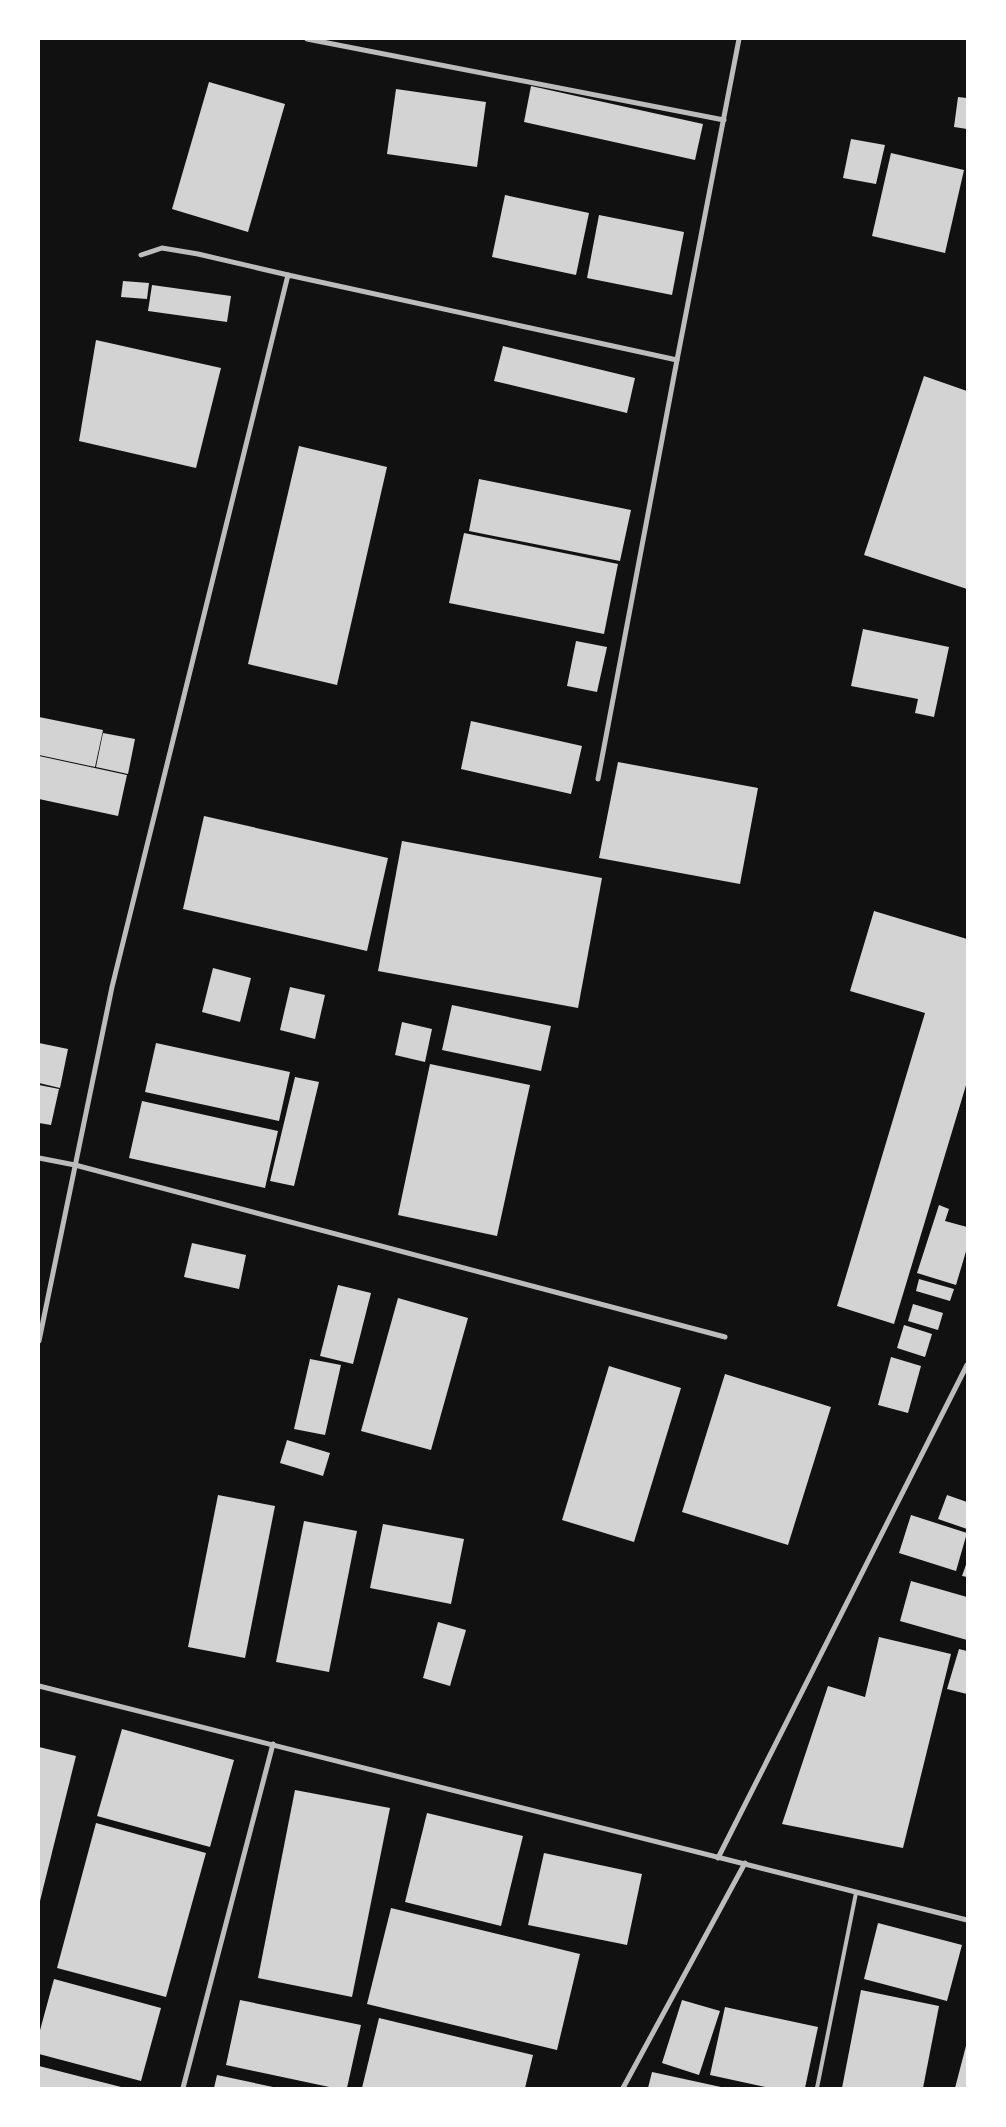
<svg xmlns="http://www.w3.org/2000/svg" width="1006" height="2127" font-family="'Exo 2',sans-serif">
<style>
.building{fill:#d3d3d3}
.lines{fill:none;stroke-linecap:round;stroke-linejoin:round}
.service{stroke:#bcbcbc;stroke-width:4}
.minor{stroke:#bcbcbc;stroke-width:5}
</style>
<rect width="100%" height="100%" fill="#111"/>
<!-- building -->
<g class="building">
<path d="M 209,82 L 285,104 L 248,232 L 172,209 Z"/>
<path d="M 531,86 L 703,124 L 695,160 L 524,122 Z"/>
<path d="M 396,89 L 486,102 L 477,167 L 387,154 Z"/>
<path d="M 958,97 L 967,98 L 967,129 L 954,127 Z"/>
<path d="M 851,139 L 885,145 L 876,184 L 843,178 Z"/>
<path d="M 891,153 L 964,170 L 945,253 L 872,236 Z"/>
<path d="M 505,195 L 589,213 L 576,275 L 492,257 Z"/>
<path d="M 599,215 L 684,232 L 672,295 L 587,278 Z"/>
<path d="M 123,281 L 149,283 L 147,299 L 121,297 Z"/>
<path d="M 152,285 L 231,296 L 227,322 L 148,311 Z"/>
<path d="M 96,340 L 221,368 L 196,468 L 79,441 Z"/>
<path d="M 503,346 L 635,378 L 627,413 L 494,381 Z"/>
<path d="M 924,376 L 967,391 L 967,589 L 864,555 Z"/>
<path d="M 299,446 L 387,467 L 337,685 L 248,664 Z"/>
<path d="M 479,479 L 631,510 L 620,561 L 469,531 Z"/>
<path d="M 464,533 L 618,564 L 604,634 L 449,603 Z"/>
<path d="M 863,629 L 949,647 L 934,717 L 915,713 L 918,699 L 851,686 Z"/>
<path d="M 576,641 L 607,647 L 597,692 L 567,686 Z"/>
<path d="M 39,717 L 103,730 L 95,767 L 39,755 Z"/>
<path d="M 471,721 L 582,746 L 571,794 L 461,769 Z"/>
<path d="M 103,733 L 135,739 L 128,774 L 96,767 Z"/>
<path d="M 39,756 L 127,775 L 118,816 L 39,799 Z"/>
<path d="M 618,762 L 758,788 L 740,884 L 599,858 Z"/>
<path d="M 204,816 L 388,858 L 367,951 L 183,909 Z"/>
<path d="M 402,841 L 602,878 L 578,1008 L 378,971 Z"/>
<path d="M 874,911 L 967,939 L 967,1082 L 894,1324 L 837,1306 L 925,1013 L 850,991 Z"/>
<path d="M 213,968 L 251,978 L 240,1022 L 202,1012 Z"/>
<path d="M 290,987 L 325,995 L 315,1039 L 280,1030 Z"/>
<path d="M 452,1005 L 551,1026 L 541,1071 L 442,1050 Z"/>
<path d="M 402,1022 L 432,1029 L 425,1062 L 395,1055 Z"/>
<path d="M 39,1043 L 68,1049 L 60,1088 L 39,1083 Z"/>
<path d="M 156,1043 L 290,1072 L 279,1121 L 145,1092 Z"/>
<path d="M 430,1064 L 530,1085 L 497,1236 L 398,1215 Z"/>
<path d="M 295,1077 L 319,1082 L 294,1186 L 270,1181 Z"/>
<path d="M 39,1085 L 59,1089 L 51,1125 L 39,1123 Z"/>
<path d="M 142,1101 L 278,1131 L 265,1188 L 129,1158 Z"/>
<path d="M 939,1205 L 949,1209 L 945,1221 L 967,1227 L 967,1248 L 956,1285 L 917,1273 Z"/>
<path d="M 192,1243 L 246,1255 L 239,1289 L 184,1277 Z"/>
<path d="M 919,1279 L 954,1289 L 950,1301 L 916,1291 Z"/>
<path d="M 338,1285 L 371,1293 L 353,1364 L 320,1356 Z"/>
<path d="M 398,1298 L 468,1318 L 431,1450 L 361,1431 Z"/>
<path d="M 913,1304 L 943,1313 L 938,1330 L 908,1321 Z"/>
<path d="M 904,1325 L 932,1334 L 925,1357 L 897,1348 Z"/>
<path d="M 891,1357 L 921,1366 L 908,1413 L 878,1405 Z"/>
<path d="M 310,1359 L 341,1365 L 325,1435 L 294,1429 Z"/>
<path d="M 609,1366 L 681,1388 L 634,1542 L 562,1520 Z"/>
<path d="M 725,1374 L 831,1407 L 788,1545 L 682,1512 Z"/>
<path d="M 287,1440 L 330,1453 L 323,1476 L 280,1463 Z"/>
<path d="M 218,1495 L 275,1506 L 245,1658 L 188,1647 Z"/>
<path d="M 947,1495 L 967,1502 L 967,1529 L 938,1519 Z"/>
<path d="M 911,1515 L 967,1533 L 956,1571 L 899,1553 Z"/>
<path d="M 304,1521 L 357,1531 L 329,1672 L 276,1662 Z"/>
<path d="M 383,1524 L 464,1539 L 451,1604 L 370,1588 Z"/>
<path d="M 967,1562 L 967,1577 L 962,1576 Z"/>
<path d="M 911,1581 L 967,1597 L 967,1640 L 900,1621 Z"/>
<path d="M 438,1622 L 466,1630 L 450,1686 L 423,1678 Z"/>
<path d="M 879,1637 L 951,1654 L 903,1848 L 782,1824 L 828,1686 L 865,1697 Z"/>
<path d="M 959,1649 L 967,1651 L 967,1694 L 947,1689 Z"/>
<path d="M 122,1729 L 234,1760 L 210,1847 L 97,1816 Z"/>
<path d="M 39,1747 L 76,1756 L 39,1905 Z"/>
<path d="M 295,1790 L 390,1808 L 352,1997 L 258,1978 Z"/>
<path d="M 427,1813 L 523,1836 L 501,1926 L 405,1902 Z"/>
<path d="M 96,1823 L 206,1853 L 166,1997 L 57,1968 Z"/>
<path d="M 544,1853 L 642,1874 L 627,1945 L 528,1925 Z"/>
<path d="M 391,1908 L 580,1954 L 557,2050 L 367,2004 Z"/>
<path d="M 878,1923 L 962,1945 L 947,2001 L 864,1979 Z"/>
<path d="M 54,1979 L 161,2008 L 141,2081 L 39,2054 L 39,2034 Z"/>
<path d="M 861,1990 L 939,2006 L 923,2088 L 842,2088 Z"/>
<path d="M 240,2000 L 361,2025 L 347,2088 L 334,2088 L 226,2065 Z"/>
<path d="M 682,2000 L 720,2011 L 699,2075 L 662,2063 Z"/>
<path d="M 725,2007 L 818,2027 L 805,2088 L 770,2088 L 710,2075 Z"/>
<path d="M 379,2018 L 533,2055 L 525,2088 L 362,2088 Z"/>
<path d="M 967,2042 L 967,2088 L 955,2088 Z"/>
<path d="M 39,2066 L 125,2088 L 39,2088 Z"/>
<path d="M 652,2072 L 721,2087 L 721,2088 L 648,2088 Z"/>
<path d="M 217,2075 L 273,2087 L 273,2088 L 214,2088 Z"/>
</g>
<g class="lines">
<!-- service -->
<path class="service" d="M 817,2088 L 856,1893"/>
<!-- minor -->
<g class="minor">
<path d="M 307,39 L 724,120"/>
<path d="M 141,255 L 162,248 L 198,254 L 288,275"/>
<path d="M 598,779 L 677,360"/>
<path d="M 39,1158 L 75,1165 L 725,1337"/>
<path d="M 39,1341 L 112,987 L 288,275 L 677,360 L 739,39"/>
<path d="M 39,1686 L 967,1920"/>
<path d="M 718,1858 L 967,1365"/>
<path d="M 183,2088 L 273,1744"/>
<path d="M 623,2088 L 745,1863"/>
</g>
</g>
<!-- border -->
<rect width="1006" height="2127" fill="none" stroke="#ffffff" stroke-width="80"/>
</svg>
